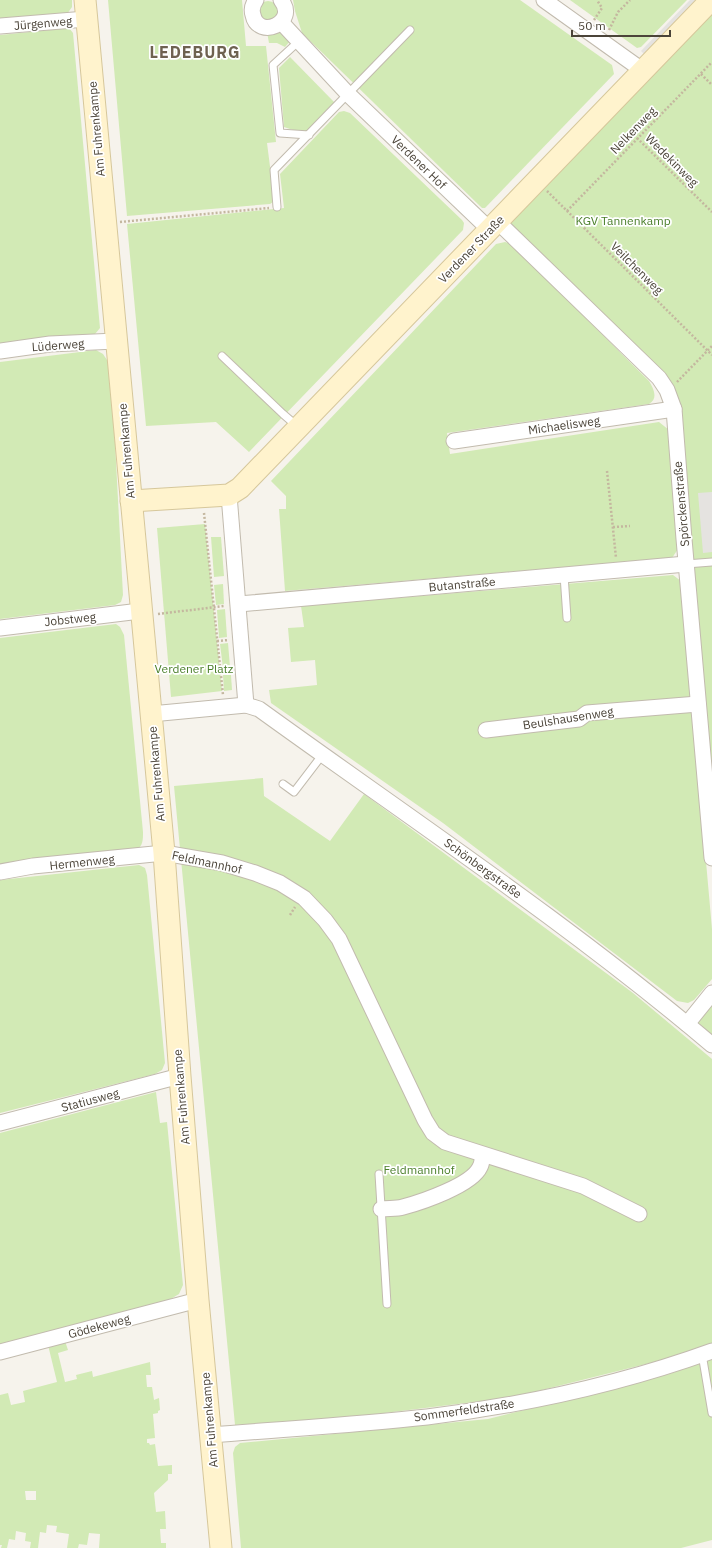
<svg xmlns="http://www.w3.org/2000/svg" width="712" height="1548" font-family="'IBM Plex Sans',sans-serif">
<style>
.green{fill:#d2eab5;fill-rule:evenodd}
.parking{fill:#e5e3e0}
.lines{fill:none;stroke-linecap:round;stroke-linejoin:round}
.lane-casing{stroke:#c2bbae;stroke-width:9}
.street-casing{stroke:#c2bbae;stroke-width:17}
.secondary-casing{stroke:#d6c79b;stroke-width:23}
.path{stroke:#c4b79f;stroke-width:2.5;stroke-dasharray:2 2;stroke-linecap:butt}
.lane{stroke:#fff;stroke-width:7}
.street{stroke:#fff;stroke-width:15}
.secondary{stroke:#fff3cd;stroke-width:21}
.labels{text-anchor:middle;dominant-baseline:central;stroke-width:3.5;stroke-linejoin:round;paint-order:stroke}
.street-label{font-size:12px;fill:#4b4439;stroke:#fff}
.park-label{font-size:12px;fill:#4a7f2a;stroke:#fff}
.district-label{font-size:16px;font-weight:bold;letter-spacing:1px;fill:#6e6250;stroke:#fff}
</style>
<rect width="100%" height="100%" fill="#f6f3ec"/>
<!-- green -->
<g class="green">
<path d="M 0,0 L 72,0 L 72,7 L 67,14 L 0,20 Z"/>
<path d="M 108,0 L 242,0 L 246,46 L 266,46 L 276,142 L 267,143 L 274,198 L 273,202 L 270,204 L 127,216 Z"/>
<path d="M 293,0 L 520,0 L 612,65 L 614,74 L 485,208 L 482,208 L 302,33 L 295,11 Z"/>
<path d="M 570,0 L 687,0 L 641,47 L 637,48 Z"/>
<path d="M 712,0 L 712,858 L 667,390 L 498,222 Z"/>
<circle cx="268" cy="11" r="10"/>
<path d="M 69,28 L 73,33 L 100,328 L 95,334 L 24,341 L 0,345 L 0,35 Z"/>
<path d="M 267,32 L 280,33 L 291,40 L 285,47 L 277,43 L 269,43 Z"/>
<path d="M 290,57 L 335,103 L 308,131 L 302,133 L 284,127 L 279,68 Z"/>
<path d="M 344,111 L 350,113 L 462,220 L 464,223 L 463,230 L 249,452 L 216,422 L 146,426 L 127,224 L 284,208 L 280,174 L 339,112 Z"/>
<path d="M 505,242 L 511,244 L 649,381 C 653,388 659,398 649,404 L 447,433 L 450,454 L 659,422 L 669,430 L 678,549 L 672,558 L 285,591 L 279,509 L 286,509 L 286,496 L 271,481 L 496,244 Z"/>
<path d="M 96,350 L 103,354 L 111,366 L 123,595 L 121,602 L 115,605 L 0,619 L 0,362 Z"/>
<path d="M 205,524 L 222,691 L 171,697 L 157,528 Z"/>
<path d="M 211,537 L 221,537 L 224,576 L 214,577 Z"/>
<path d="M 673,575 L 681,581 L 712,929 L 712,979 L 694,1000 L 688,1003 L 677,1001 L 443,823 L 271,703 L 269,690 L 317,685 L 315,660 L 291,662 L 288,628 L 304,627 L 301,606 Z"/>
<path d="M 223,584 L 224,604 L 216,605 L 214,585 Z"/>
<path d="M 225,609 L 227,637 L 219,638 L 217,610 Z"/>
<path d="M 116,624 L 120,627 L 124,635 L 143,832 C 143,840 143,846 136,850 L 0,869 L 0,638 Z"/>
<path d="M 228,643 L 230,667 L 223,668 L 220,644 Z"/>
<path d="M 223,675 L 231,675 L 232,690 L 224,691 Z"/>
<path d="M 263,778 L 264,796 L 330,841 L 364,794 L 633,993 L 712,1059 L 712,1343 L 666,1359 L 514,1397 L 344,1418 L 235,1425 L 174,786 Z"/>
<path d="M 139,865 L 145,868 L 147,875 L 165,1063 L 162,1070 L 155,1074 L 0,1113 L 0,880 Z"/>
<path d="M 712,993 L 712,1045 L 687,1024 Z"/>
<path d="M 156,1092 L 160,1123 L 167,1122 L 183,1285 L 179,1294 L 169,1300 L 0,1344 L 0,1133 Z"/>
<path d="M 65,1341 L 68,1350 L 58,1353 L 65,1382 L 77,1379 L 76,1375 L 92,1371 L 93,1377 L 150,1362 L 151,1375 L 146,1375 L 147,1387 L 152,1387 L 154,1400 L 159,1398 L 160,1410 L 158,1411 L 158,1413 L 153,1414 L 155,1438 L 147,1439 L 147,1443 L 149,1443 L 150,1445 L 155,1444 L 158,1466 L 172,1465 L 172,1474 L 168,1474 L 168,1480 L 154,1493 L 156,1512 L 165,1511 L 166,1529 L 160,1529 L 161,1543 L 166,1543 L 166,1548 L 99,1548 L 100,1534 L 89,1533 L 87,1545 L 79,1544 L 78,1548 L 67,1548 L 69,1534 L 56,1532 L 57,1526 L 47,1525 L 46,1533 L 40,1532 L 38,1548 L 30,1548 L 31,1542 L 25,1541 L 26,1533 L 16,1531 L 15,1540 L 9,1539 L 7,1548 L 1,1548 L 2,1545 L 0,1545 L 0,1395 L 8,1393 L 11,1405 L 25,1402 L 23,1391 L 57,1382 L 48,1345 ZM 25,1491 L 36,1491 L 36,1500 L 26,1500 Z"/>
<path d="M 712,1359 L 712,1540 L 681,1548 L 241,1548 L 233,1453 L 235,1447 L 240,1443 L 488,1419 L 669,1374 Z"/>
</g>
<!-- parking -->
<g class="parking">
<path d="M 690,0 L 704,0 L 648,58 L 641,51 Z"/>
<path d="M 712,492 L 712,552 L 703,553 L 698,493 Z"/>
</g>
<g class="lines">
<!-- lane casing -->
<g class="lane-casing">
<g id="lane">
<path d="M 298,42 L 273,65 L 280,133 L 309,135"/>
<path d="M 277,207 L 274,170 L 410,30"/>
<path d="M 222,356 L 283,414 L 298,427"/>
<path d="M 686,564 L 712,562"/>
<path d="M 564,575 L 567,618"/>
<path d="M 283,784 L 294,792 L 323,754"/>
<path d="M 379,1174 L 387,1304"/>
<path d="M 702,1354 L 712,1413"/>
</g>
</g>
<!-- street casing -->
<g class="street-casing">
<g id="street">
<path d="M 256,0 C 253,4 251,9 253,15 C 258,40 299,23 281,0"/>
<path d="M 544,0 L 642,70"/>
<path d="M 281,22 L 348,94 L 490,230"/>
<path d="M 0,26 L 86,19"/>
<path d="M 498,222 L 659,378 L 667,390 L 674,409 L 684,539 L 712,858"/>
<path d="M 0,351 L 50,344 L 116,341"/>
<path d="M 454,441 L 674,409"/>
<path d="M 229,495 L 246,705"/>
<path d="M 239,604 L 686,564"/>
<path d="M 0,628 L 140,611"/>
<path d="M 151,714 L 246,705 L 259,709 C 411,819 568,923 712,1045"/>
<path d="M 486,730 L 579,719 L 587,713 L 698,704"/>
<path d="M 0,872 L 33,866 L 164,853 L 222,863 L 255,873 L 280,883 L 304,898 L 325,920 L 339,939 L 425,1120 L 433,1133 L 445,1142 L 583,1186 L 639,1214"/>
<path d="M 687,1024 L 712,993"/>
<path d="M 0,1123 L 180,1076"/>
<path d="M 381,1209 C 389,1208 396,1209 403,1207 C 422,1202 472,1185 480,1167 C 482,1164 482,1159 483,1155"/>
<path d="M 0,1352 L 198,1300"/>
<path d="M 211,1435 C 283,1429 355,1425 427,1417 C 524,1405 621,1384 712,1351"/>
</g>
</g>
<!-- secondary casing -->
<g class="secondary-casing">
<g id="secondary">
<path d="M 85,0 L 164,853 L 180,1076 L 198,1300 L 221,1548"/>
<path d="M 131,501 L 229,495 L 240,488 L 711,0"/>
</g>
</g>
<!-- path -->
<g class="path">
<path d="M 594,20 L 602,8 L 597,0"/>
<path d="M 609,30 L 618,12 L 630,0"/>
<path d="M 701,74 L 712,85"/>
<path d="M 637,138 L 712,212"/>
<path d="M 547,191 L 712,355"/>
<path d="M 567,211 L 712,62"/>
<path d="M 120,222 L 269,208"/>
<path d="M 677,382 L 712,346"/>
<path d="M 607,471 L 616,558"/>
<path d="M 204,513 L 223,695"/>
<path d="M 613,527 L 630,526"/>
<path d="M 158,614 L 224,606"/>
<path d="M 217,641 L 229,640"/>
<path d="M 220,673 L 230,671"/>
<path d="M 290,915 L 295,907"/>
</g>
<!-- lane -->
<use href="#lane" class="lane"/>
<!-- street -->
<use href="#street" class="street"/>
<!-- secondary -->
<use href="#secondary" class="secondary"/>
</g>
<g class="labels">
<!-- street labels -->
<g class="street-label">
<text transform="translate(43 23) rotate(-5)">Jürgenweg</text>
<text transform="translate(96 129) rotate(-95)">Am Fuhrenkampe</text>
<text transform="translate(633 130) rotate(-46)">Nelkenweg</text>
<text transform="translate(672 160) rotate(45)">Wedekinweg</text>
<text transform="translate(419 162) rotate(44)">Verdener Hof</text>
<text transform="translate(471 249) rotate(-46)">Verdener Straße</text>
<text transform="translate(637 268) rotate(45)">Veilchenweg</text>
<text transform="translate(58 345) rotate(-4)">Lüderweg</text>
<text transform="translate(564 425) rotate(-8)">Michaelisweg</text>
<text transform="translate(126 451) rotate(-95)">Am Fuhrenkampe</text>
<text transform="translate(681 504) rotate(-95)">Spörckenstraße</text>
<text transform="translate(462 584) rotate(-5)">Butanstraße</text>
<text transform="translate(70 619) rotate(-6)">Jobstweg</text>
<text transform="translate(568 718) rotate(-9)">Beulshausenweg</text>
<text transform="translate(156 774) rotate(-95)">Am Fuhrenkampe</text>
<text transform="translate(82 862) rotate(-6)">Hermenweg</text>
<text transform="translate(207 862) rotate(12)">Feldmannhof</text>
<text transform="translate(483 868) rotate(36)">Schönbergstraße</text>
<text transform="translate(181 1097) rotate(-95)">Am Fuhrenkampe</text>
<text transform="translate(90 1100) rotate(-15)">Statiusweg</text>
<text transform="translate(99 1326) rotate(-15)">Gödekeweg</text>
<text transform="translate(464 1410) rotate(-8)">Sommerfeldstraße</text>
<text transform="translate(209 1420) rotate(-95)">Am Fuhrenkampe</text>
</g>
<!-- park labels -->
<g class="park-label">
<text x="623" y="220">KGV Tannenkamp</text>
<text x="194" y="668">Verdener Platz</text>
<text x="419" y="1169">Feldmannhof</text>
</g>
<!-- district labels -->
<g class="district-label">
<text x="195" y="52">LEDEBURG</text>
</g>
</g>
<!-- scale -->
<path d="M572 30v6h98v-6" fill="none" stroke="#4b4439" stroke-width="2"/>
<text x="578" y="30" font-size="12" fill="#4b4439" stroke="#ffffff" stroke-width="3" paint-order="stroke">50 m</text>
</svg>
